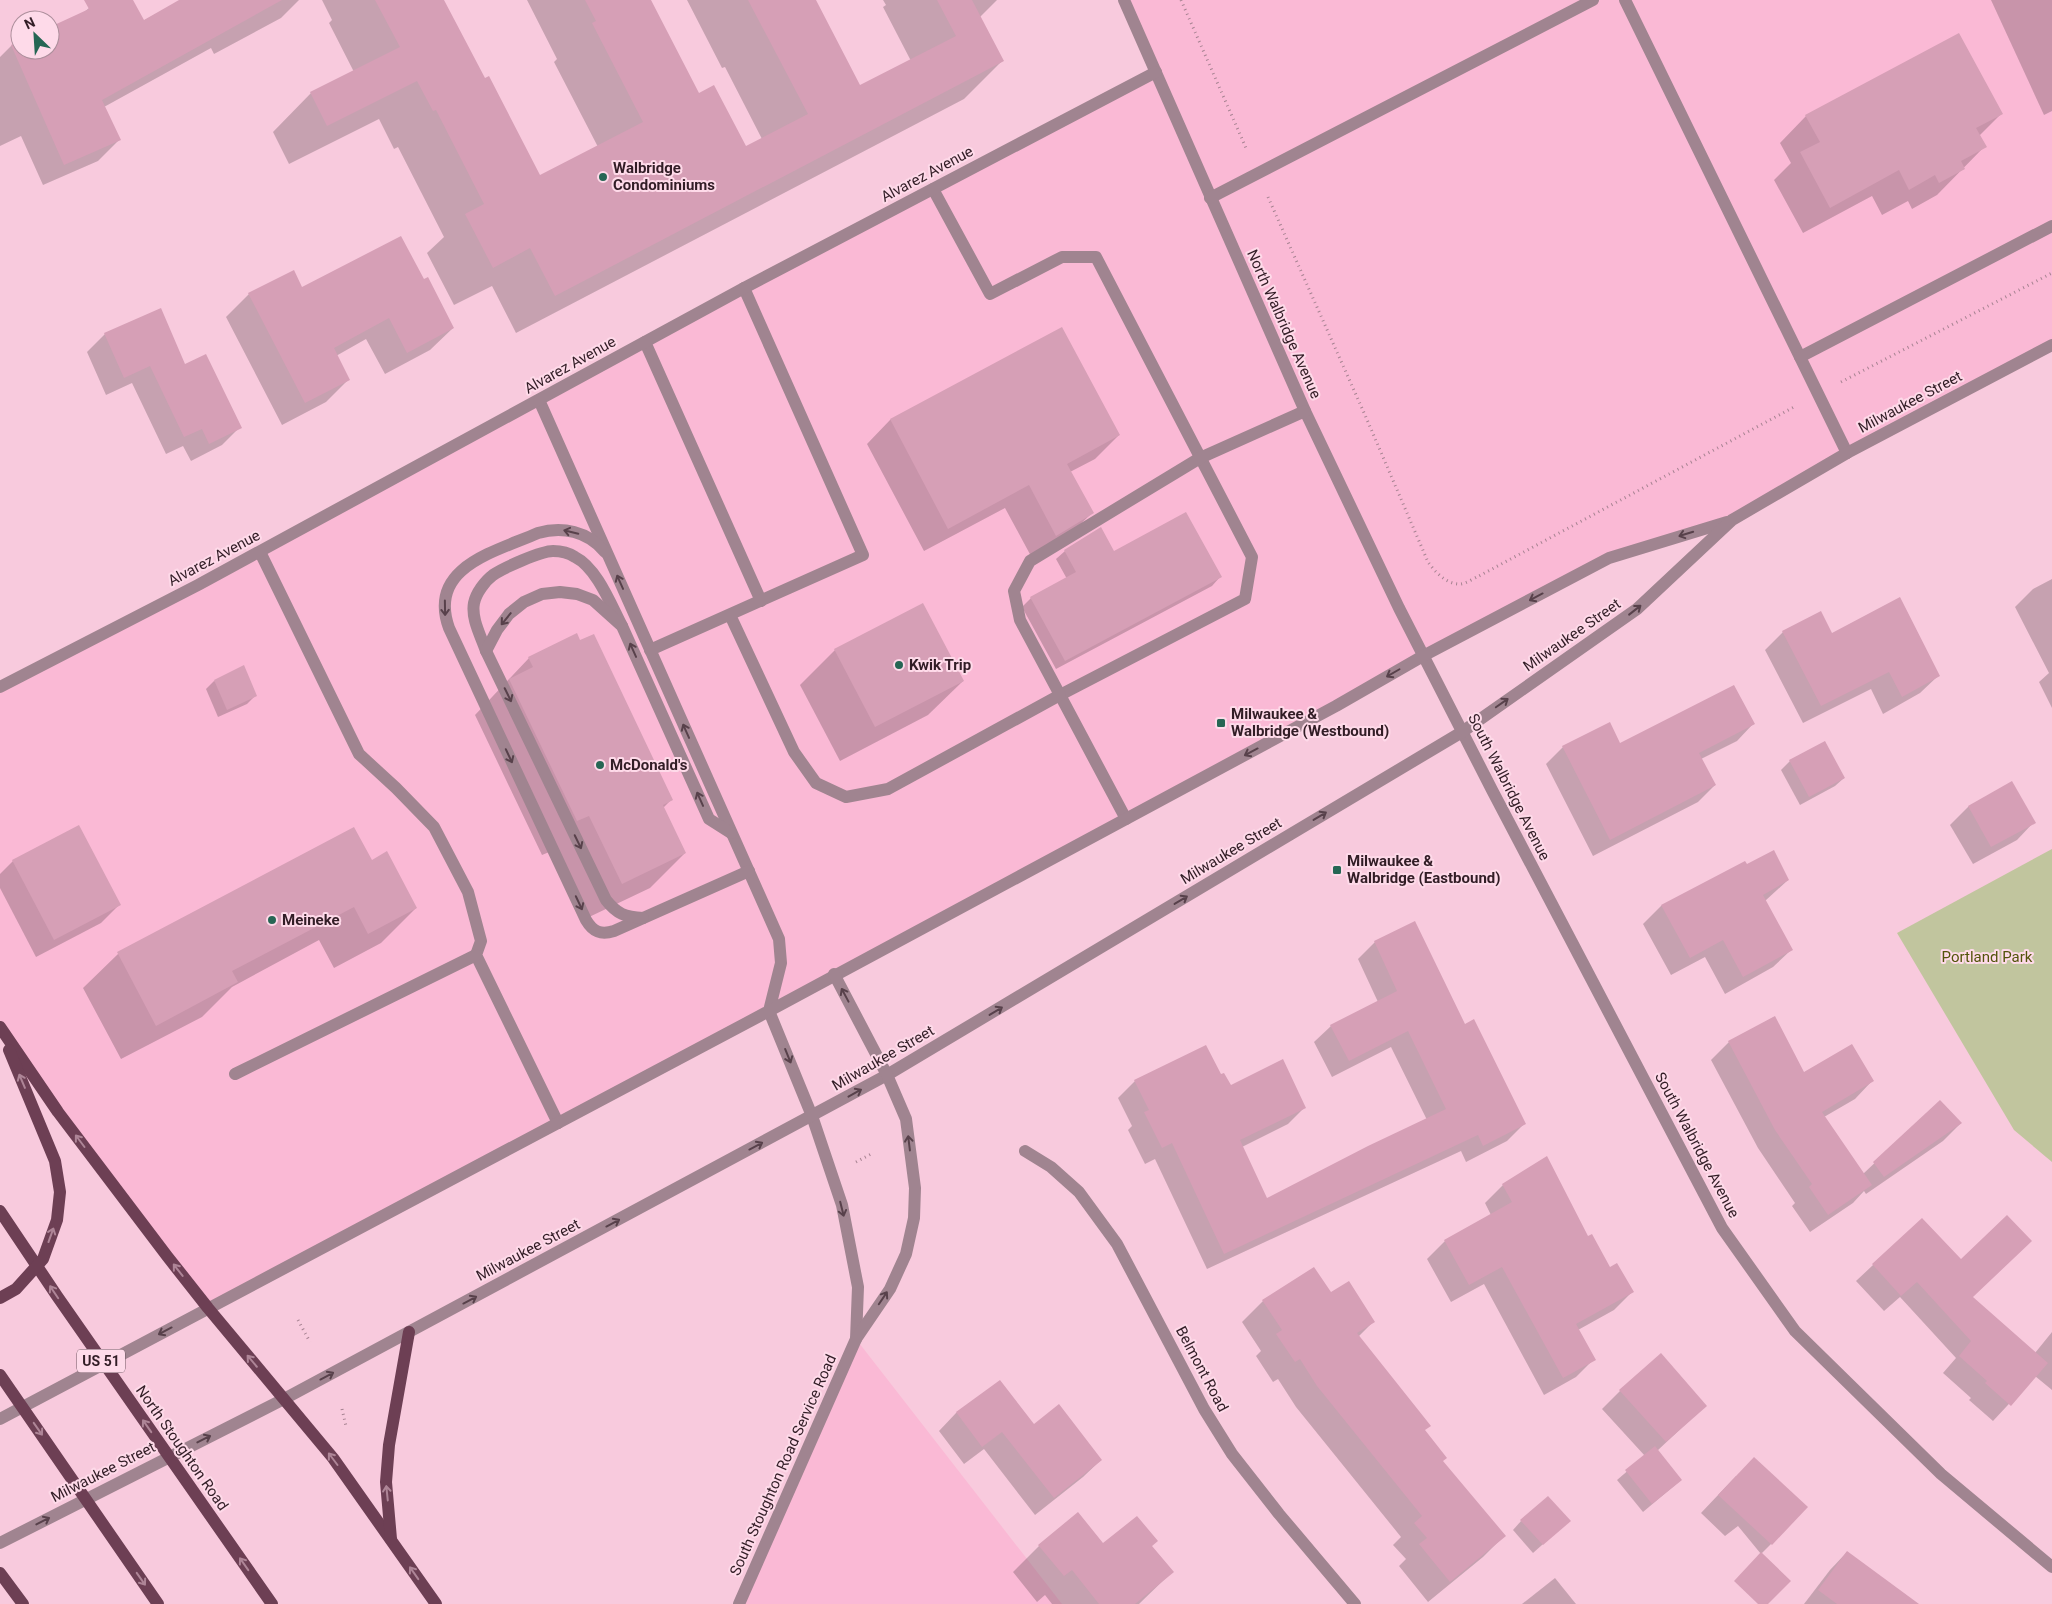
<svg xmlns="http://www.w3.org/2000/svg" width="2052" height="1604" font-family="Roboto,sans-serif">
<style>
.built{fill:#fab9d5}
.green{fill:#c1c59e}
.shadow{fill:#0003}
.building{fill:#d69fb6}
.lines{fill:none;stroke-linecap:round;stroke-linejoin:round}
.path{stroke:#a78392;stroke-width:3;stroke-dasharray:1 4;stroke-linecap:butt}
.minor{stroke:#a08490;stroke-width:12}
.major{stroke:#6d3f54;stroke-width:12}
.oneway{stroke:#58414b}
.oneway2{stroke:#ae8597}
.poi-dot{fill:#266654;stroke:#fedae9;stroke-width:2}
.labels{text-anchor:middle;dominant-baseline:central;stroke-width:4;stroke-linejoin:round;paint-order:stroke}
.shield{fill:#fedae9;stroke:#6f5660;stroke-width:1}
.shield-label{font-size:14px;font-weight:bold;fill:#321d26}
.poi-label{font-size:15px;font-weight:bold;fill:#321d26;stroke:#fedae9;text-anchor:start}
.street-label{font-size:15px;fill:#321d26;stroke:#fedae9}
.park-label{font-size:15px;fill:#52540b;stroke:#fedae9}
</style>
<rect width="100%" height="100%" fill="#f8cadd"/>
<!-- built -->
<g class="built">
<path d="M 1124,0 L 2052,0 L 2052,345 L 1732,520 L 1609,558 L 208,1308 L 0,1027 L 0,687 L 1156,72 Z"/>
<path d="M 856,1339 L 1062,1604 L 739,1604 Z"/>
</g>
<!-- green -->
<path class="green" d="M 2052,849 L 2052,1162 L 2014,1130 L 1897,933 Z"/>
<!-- shadow -->
<g class="shadow">
<path d="M 103,0 L 131,0 L 143,21 L 182,0 L 299,0 L 281,18 L 214,54 L 211,48 L 104,107 L 119,140 L 98,161 L 43,185 L 21,136 L 0,146 L 0,57 L 11,46 L 20,42 L 20,50 L 50,50 L 50,28 L 83,13 L 89,8 Z"/>
<path d="M 322,0 L 443,0 L 484,80 L 540,177 L 598,147 L 554,62 L 557,59 L 527,0 L 650,0 L 699,95 L 746,148 L 762,139 L 725,67 L 722,68 L 687,0 L 814,0 L 860,87 L 911,61 L 883,7 L 886,5 L 883,0 L 997,0 L 980,17 L 1002,61 L 964,99 L 516,333 L 492,286 L 454,305 L 427,253 L 444,237 L 398,147 L 394,149 L 379,119 L 289,164 L 273,132 L 311,93 L 354,72 L 329,23 L 332,20 Z"/>
<path d="M 1991,0 L 2052,0 L 2052,111 L 2044,115 Z"/>
<path d="M 2001,114 L 1979,136 L 1985,146 L 1937,195 L 1912,209 L 1908,201 L 1882,215 L 1872,196 L 1803,233 L 1774,180 L 1791,163 L 1780,143 L 1806,116 Z"/>
<path d="M 423,281 L 453,328 L 430,350 L 385,374 L 366,339 L 336,356 L 348,380 L 326,402 L 282,425 L 226,317 L 249,294 Z"/>
<path d="M 1061,329 L 1119,435 L 1095,459 L 1070,472 L 1092,513 L 1068,536 L 1032,558 L 1005,508 L 924,551 L 867,444 L 890,420 Z"/>
<path d="M 105,334 L 185,366 L 240,427 L 222,445 L 191,461 L 183,446 L 166,454 L 132,383 L 106,395 L 87,352 Z"/>
<path d="M 1065,551 L 1114,552 L 1220,577 L 1212,586 L 1056,669 L 1022,607 L 1031,598 L 1067,579 L 1056,559 Z"/>
<path d="M 2052,579 L 2052,708 L 2039,682 L 2049,673 L 2015,607 L 2033,589 Z"/>
<path d="M 1783,632 L 1831,634 L 1938,676 L 1920,693 L 1883,714 L 1871,689 L 1803,723 L 1765,650 Z"/>
<path d="M 835,650 L 963,681 L 928,715 L 840,761 L 800,685 Z"/>
<path d="M 529,658 L 672,799 L 663,808 L 685,853 L 650,888 L 587,918 L 554,850 L 542,855 L 475,715 Z"/>
<path d="M 214,681 L 256,695 L 247,704 L 218,717 L 206,689 Z"/>
<path d="M 1753,724 L 1737,741 L 1701,759 L 1715,785 L 1698,802 L 1593,856 L 1546,764 L 1563,747 L 1620,745 Z"/>
<path d="M 1790,761 L 1844,778 L 1835,786 L 1800,805 L 1781,770 Z"/>
<path d="M 2012,783 L 2034,822 L 2017,840 L 1973,864 L 1950,825 L 1968,807 Z"/>
<path d="M 354,829 L 371,862 L 416,908 L 381,943 L 334,968 L 319,940 L 232,987 L 202,1017 L 121,1059 L 83,988 L 118,954 Z"/>
<path d="M 13,861 L 119,905 L 101,923 L 36,957 L 0,888 L 0,874 Z"/>
<path d="M 1745,863 L 1747,865 L 1788,880 L 1765,901 L 1791,950 L 1773,967 L 1725,994 L 1705,957 L 1671,975 L 1643,924 L 1661,906 Z"/>
<path d="M 1414,923 L 1464,1026 L 1524,1124 L 1507,1141 L 1466,1162 L 1461,1151 L 1207,1269 L 1155,1159 L 1145,1164 L 1128,1130 L 1132,1126 L 1118,1098 L 1135,1081 L 1220,1076 L 1230,1087 L 1305,1107 L 1288,1124 L 1242,1147 L 1266,1200 L 1427,1120 L 1391,1047 L 1332,1077 L 1314,1042 L 1331,1026 L 1378,1002 L 1358,959 L 1375,942 Z"/>
<path d="M 1774,1017 L 1804,1074 L 1872,1081 L 1855,1099 L 1824,1117 L 1863,1174 L 1940,1101 L 1961,1123 L 1943,1141 L 1866,1194 L 1864,1191 L 1853,1203 L 1810,1232 L 1792,1206 L 1795,1203 L 1758,1148 L 1711,1060 L 1729,1042 Z"/>
<path d="M 1503,1185 L 1588,1238 L 1609,1269 L 1632,1292 L 1614,1310 L 1578,1330 L 1594,1359 L 1576,1377 L 1544,1395 L 1484,1284 L 1451,1302 L 1427,1259 L 1445,1241 L 1491,1215 L 1485,1203 Z"/>
<path d="M 1922,1219 L 1972,1298 L 2035,1353 L 2052,1332 L 2052,1390 L 2035,1376 L 1993,1421 L 1969,1400 L 1971,1398 L 1943,1373 L 1956,1358 L 1900,1297 L 1884,1311 L 1856,1281 Z"/>
<path d="M 1331,1294 L 1373,1322 L 1358,1337 L 1424,1431 L 1442,1461 L 1504,1536 L 1483,1557 L 1428,1602 L 1399,1566 L 1406,1559 L 1393,1545 L 1401,1537 L 1296,1407 L 1278,1379 L 1273,1382 L 1256,1356 L 1261,1351 L 1242,1322 L 1263,1301 Z"/>
<path d="M 1000,1381 L 1033,1425 L 1101,1460 L 1083,1477 L 1035,1515 L 984,1449 L 964,1464 L 939,1431 L 956,1413 Z"/>
<path d="M 1620,1391 L 1706,1405 L 1657,1451 L 1681,1480 L 1643,1512 L 1617,1480 L 1645,1456 L 1602,1409 Z"/>
<path d="M 1736,1476 L 1778,1537 L 1761,1554 L 1738,1526 L 1725,1536 L 1701,1513 Z"/>
<path d="M 1521,1521 L 1560,1529 L 1533,1553 L 1513,1530 Z"/>
<path d="M 1103,1545 L 1151,1547 L 1172,1572 L 1139,1604 L 1052,1604 L 1045,1595 L 1037,1602 L 1013,1572 L 1039,1546 Z"/>
<path d="M 1847,1552 L 1896,1604 L 1804,1604 L 1830,1570 Z"/>
<path d="M 1555,1578 L 1576,1604 L 1522,1604 Z"/>
</g>
<!-- building -->
<g class="building">
<path d="M 84,0 L 133,0 L 144,20 L 179,0 L 282,0 L 102,100 L 121,140 L 64,165 L 11,45 L 20,41 L 20,50 L 50,50 L 50,27 L 89,9 Z"/>
<path d="M 375,0 L 444,0 L 485,78 L 489,76 L 540,175 L 643,122 L 592,23 L 596,21 L 585,0 L 651,0 L 699,93 L 714,85 L 746,146 L 808,114 L 748,0 L 816,0 L 860,85 L 956,36 L 937,0 L 972,0 L 1004,61 L 555,296 L 530,248 L 493,268 L 465,214 L 484,204 L 436,110 L 433,111 L 417,81 L 327,126 L 310,92 L 400,47 Z"/>
<path d="M 1959,33 L 2003,114 L 1976,128 L 1987,147 L 1961,161 L 1965,169 L 1939,183 L 1935,175 L 1909,190 L 1899,170 L 1830,208 L 1800,152 L 1820,142 L 1805,115 Z"/>
<path d="M 401,236 L 424,279 L 428,277 L 454,328 L 407,353 L 389,318 L 334,348 L 350,380 L 305,403 L 248,293 L 294,270 L 302,287 Z"/>
<path d="M 161,308 L 185,364 L 206,354 L 242,428 L 209,444 L 202,429 L 184,437 L 150,366 L 124,378 L 104,333 Z"/>
<path d="M 1062,327 L 1120,435 L 1067,464 L 1094,513 L 1056,536 L 1029,485 L 948,529 L 890,419 Z"/>
<path d="M 1186,512 L 1222,577 L 1065,661 L 1030,597 L 1076,572 L 1064,550 L 1101,527 L 1114,551 Z"/>
<path d="M 1900,597 L 1940,676 L 1902,697 L 1889,672 L 1821,706 L 1782,631 L 1821,611 L 1832,633 Z"/>
<path d="M 923,603 L 964,681 L 875,727 L 834,649 Z"/>
<path d="M 577,633 L 580,640 L 594,634 L 673,800 L 663,805 L 686,853 L 622,884 L 589,816 L 577,821 L 509,679 L 533,667 L 528,657 Z"/>
<path d="M 244,665 L 257,696 L 227,710 L 214,680 Z"/>
<path d="M 1734,685 L 1755,724 L 1699,753 L 1716,785 L 1610,840 L 1562,746 L 1610,722 L 1620,743 Z"/>
<path d="M 1825,741 L 1845,778 L 1809,797 L 1789,760 Z"/>
<path d="M 2012,781 L 2036,823 L 1991,847 L 1968,806 Z"/>
<path d="M 79,825 L 121,905 L 54,940 L 12,860 Z"/>
<path d="M 354,827 L 372,860 L 387,851 L 417,908 L 368,934 L 354,907 L 232,971 L 238,982 L 156,1026 L 117,952 Z"/>
<path d="M 1774,850 L 1789,880 L 1763,895 L 1793,950 L 1743,977 L 1723,940 L 1690,958 L 1661,905 L 1745,861 L 1747,864 Z"/>
<path d="M 1415,921 L 1465,1024 L 1474,1019 L 1526,1124 L 1483,1146 L 1478,1135 L 1224,1254 L 1172,1143 L 1162,1148 L 1144,1112 L 1149,1110 L 1134,1080 L 1206,1045 L 1221,1074 L 1224,1073 L 1231,1085 L 1283,1059 L 1306,1108 L 1240,1140 L 1267,1198 L 1368,1146 L 1446,1109 L 1408,1031 L 1349,1061 L 1330,1025 L 1397,991 L 1374,941 Z"/>
<path d="M 1775,1016 L 1804,1072 L 1852,1044 L 1874,1081 L 1822,1112 L 1872,1185 L 1828,1215 L 1809,1187 L 1812,1184 L 1775,1130 L 1728,1041 Z"/>
<path d="M 1940,1100 L 1962,1123 L 1884,1177 L 1873,1162 Z"/>
<path d="M 1547,1156 L 1588,1236 L 1592,1234 L 1610,1267 L 1617,1263 L 1634,1292 L 1576,1324 L 1596,1360 L 1563,1378 L 1502,1267 L 1469,1285 L 1444,1240 L 1512,1202 L 1502,1184 Z"/>
<path d="M 2007,1215 L 2032,1241 L 1973,1297 L 2048,1363 L 2011,1406 L 1985,1383 L 1987,1381 L 1959,1356 L 1971,1341 L 1917,1282 L 1901,1296 L 1872,1264 L 1922,1218 L 1961,1259 Z"/>
<path d="M 1314,1267 L 1331,1292 L 1349,1281 L 1375,1322 L 1357,1333 L 1431,1426 L 1425,1430 L 1447,1458 L 1443,1461 L 1506,1536 L 1450,1582 L 1419,1544 L 1427,1538 L 1414,1523 L 1422,1516 L 1317,1386 L 1300,1359 L 1295,1362 L 1276,1334 L 1282,1330 L 1262,1300 Z"/>
<path d="M 1661,1353 L 1707,1406 L 1666,1442 L 1619,1390 Z"/>
<path d="M 1000,1380 L 1034,1424 L 1059,1404 L 1102,1460 L 1054,1498 L 1002,1432 L 982,1447 L 956,1412 Z"/>
<path d="M 1655,1446 L 1682,1480 L 1652,1504 L 1625,1470 Z"/>
<path d="M 1754,1457 L 1808,1507 L 1772,1545 L 1718,1495 Z"/>
<path d="M 1548,1496 L 1571,1521 L 1543,1545 L 1520,1520 Z"/>
<path d="M 1078,1512 L 1103,1543 L 1137,1516 L 1158,1541 L 1152,1546 L 1174,1572 L 1135,1604 L 1099,1604 L 1072,1570 L 1064,1576 L 1038,1545 Z"/>
<path d="M 1847,1551 L 1919,1604 L 1837,1604 L 1818,1590 Z"/>
<path d="M 1761,1552 L 1791,1581 L 1768,1604 L 1758,1604 L 1734,1581 Z"/>
</g>
<g class="lines">
<!-- path -->
<g class="path">
<path d="M 1181,0 L 1246,148"/>
<path d="M 1268,197 L 1365,415 L 1428,562 C 1435,572 1447,585 1461,584 C 1467,583 1474,578 1479,576 L 1794,407"/>
<path d="M 1841,382 L 2052,273"/>
<path d="M 856,1162 L 873,1153"/>
<path d="M 298,1320 L 310,1342"/>
<path d="M 342,1409 L 346,1426"/>
</g>
<!-- minor -->
<g class="minor">
<path d="M 1124,0 L 1305,411 L 1399,608 L 1492,790 L 1722,1228 L 1795,1331 L 1941,1474 L 2052,1567"/>
<path d="M 1625,0 L 1847,453"/>
<path d="M 933,189 L 990,294 L 1062,257 L 1096,257 L 1252,557 L 1245,599 L 1060,695 L 1126,819"/>
<path d="M 1210,198 L 1593,0"/>
<path d="M 645,342 L 761,601"/>
<path d="M 1800,357 L 2052,226"/>
<path d="M 539,400 L 779,939 L 781,963 L 769,1011 L 812,1116 L 842,1205 L 858,1287 L 856,1339"/>
<path d="M 260,552 L 359,754 L 396,788 L 434,827 L 468,892 L 481,941 L 476,955 L 558,1123"/>
<path d="M 605,552 C 588,531 562,526 538,533 C 495,552 427,567 449,628 L 586,920 C 593,932 601,935 614,931 L 749,871"/>
<path d="M 730,615 L 794,752 L 816,783 L 846,797 L 888,789 L 1060,695 L 1020,620 L 1014,591 L 1030,561 L 1200,458 L 1305,411"/>
<path d="M 622,626 C 611,605 597,568 575,557 C 569,553 560,551 553,551 C 541,551 503,568 493,575 C 485,581 476,593 474,603 C 471,619 481,636 486,651 L 606,900 C 617,914 625,917 643,918"/>
<path d="M 650,650 L 863,555 L 744,288"/>
<path d="M 486,651 L 497,630 L 509,614 L 524,602 L 542,594 L 560,592 L 577,594 L 593,600 L 622,626 L 709,819 L 731,833"/>
<path d="M 0,687 L 198,585 L 744,288 L 1156,72"/>
<path d="M 235,1074 L 476,955"/>
<path d="M 1025,1151 L 1051,1167 L 1079,1192 L 1117,1244 L 1204,1409 L 1232,1454 L 1279,1514 L 1355,1604"/>
<path d="M 0,1419 L 769,1011 L 1336,706 L 1423,656 L 1609,558 L 1727,522"/>
<path d="M 0,1543 L 284,1399 L 887,1075 L 1462,732 L 1637,609 L 1732,520 L 1847,453 L 2052,345"/>
<path d="M 739,1604 L 856,1339 L 890,1289 L 906,1254 L 914,1218 L 915,1188 L 906,1119 L 887,1075 L 834,974"/>
</g>
<!-- major -->
<g class="major">
<path d="M 0,1027 L 58,1112 L 167,1256 L 208,1308 L 333,1458 L 436,1604"/>
<path d="M 0,1211 L 57,1296 L 272,1604"/>
<path d="M 0,1298 L 16,1289 L 43,1259 L 57,1220 L 60,1192 L 55,1161 L 9,1050"/>
<path d="M 0,1375 L 158,1604"/>
<path d="M 391,1539 L 386,1482 L 389,1445 L 409,1332"/>
<path d="M 0,1573 L 23,1604"/>
</g>
</g>
<!-- one-way arrows -->
<defs><path id="oneway-shaft" d="M-6 0H5M1.5-3L5.5 0L1.5 3" fill="none" stroke-width="1.6" stroke-linecap="round" stroke-linejoin="round" transform="scale(1.25)"/></defs>
<g class="oneway">
<use href="#oneway-shaft" transform="translate(571 532) rotate(-166)"/>
<use href="#oneway-shaft" transform="translate(1686 534) rotate(163)"/>
<use href="#oneway-shaft" transform="translate(620 582) rotate(-114)"/>
<use href="#oneway-shaft" transform="translate(1536 597) rotate(152)"/>
<use href="#oneway-shaft" transform="translate(445 608) rotate(89)"/>
<use href="#oneway-shaft" transform="translate(1635 610) rotate(-38)"/>
<use href="#oneway-shaft" transform="translate(506 619) rotate(129)"/>
<use href="#oneway-shaft" transform="translate(633 650) rotate(-114)"/>
<use href="#oneway-shaft" transform="translate(1393 673) rotate(150)"/>
<use href="#oneway-shaft" transform="translate(508 695) rotate(64)"/>
<use href="#oneway-shaft" transform="translate(1502 703) rotate(-35)"/>
<use href="#oneway-shaft" transform="translate(686 731) rotate(-114)"/>
<use href="#oneway-shaft" transform="translate(1251 752) rotate(152)"/>
<use href="#oneway-shaft" transform="translate(509 756) rotate(65)"/>
<use href="#oneway-shaft" transform="translate(700 799) rotate(-114)"/>
<use href="#oneway-shaft" transform="translate(1320 816) rotate(-31)"/>
<use href="#oneway-shaft" transform="translate(578 842) rotate(64)"/>
<use href="#oneway-shaft" transform="translate(1181 900) rotate(-31)"/>
<use href="#oneway-shaft" transform="translate(579 903) rotate(65)"/>
<use href="#oneway-shaft" transform="translate(845 995) rotate(-118)"/>
<use href="#oneway-shaft" transform="translate(996 1011) rotate(-31)"/>
<use href="#oneway-shaft" transform="translate(788 1056) rotate(68)"/>
<use href="#oneway-shaft" transform="translate(855 1093) rotate(-29)"/>
<use href="#oneway-shaft" transform="translate(909 1143) rotate(-97)"/>
<use href="#oneway-shaft" transform="translate(756 1146) rotate(-28)"/>
<use href="#oneway-shaft" transform="translate(842 1209) rotate(76)"/>
<use href="#oneway-shaft" transform="translate(613 1223) rotate(-28)"/>
<use href="#oneway-shaft" transform="translate(883 1298) rotate(-56)"/>
<use href="#oneway-shaft" transform="translate(470 1300) rotate(-28)"/>
<use href="#oneway-shaft" transform="translate(165 1331) rotate(152)"/>
<use href="#oneway-shaft" transform="translate(327 1376) rotate(-28)"/>
<use href="#oneway-shaft" transform="translate(204 1439) rotate(-27)"/>
<use href="#oneway-shaft" transform="translate(43 1521) rotate(-27)"/>
</g>
<g class="oneway2">
<use href="#oneway-shaft" transform="translate(22 1081) rotate(-113)"/>
<use href="#oneway-shaft" transform="translate(80 1141) rotate(-127)"/>
<use href="#oneway-shaft" transform="translate(51 1235) rotate(-70)"/>
<use href="#oneway-shaft" transform="translate(178 1270) rotate(-128)"/>
<use href="#oneway-shaft" transform="translate(54 1292) rotate(-124)"/>
<use href="#oneway-shaft" transform="translate(252 1361) rotate(-130)"/>
<use href="#oneway-shaft" transform="translate(147 1426) rotate(-125)"/>
<use href="#oneway-shaft" transform="translate(38 1429) rotate(55)"/>
<use href="#oneway-shaft" transform="translate(333 1459) rotate(-127)"/>
<use href="#oneway-shaft" transform="translate(387 1493) rotate(-96)"/>
<use href="#oneway-shaft" transform="translate(244 1564) rotate(-125)"/>
<use href="#oneway-shaft" transform="translate(414 1573) rotate(-125)"/>
<use href="#oneway-shaft" transform="translate(141 1579) rotate(55)"/>
</g>
<!-- markers -->
<g class="poi-dot">
<circle cx="603" cy="177" r="5"/>
<circle cx="899" cy="665" r="5"/>
<rect x="1216" y="718" width="10" height="10" rx="2.5"/>
<circle cx="600" cy="765" r="5"/>
<rect x="1332" y="865" width="10" height="10" rx="2.5"/>
<circle cx="272" cy="920" r="5"/>
</g>
<g class="labels">
<!-- shield labels -->
<rect class="shield" x="77" y="1349.5" width="48" height="23" rx="4"/>
<g class="shield-label">
<text x="101" y="1361">US 51</text>
</g>
<!-- poi labels -->
<g class="poi-label">
<text x="613" y="168">Walbridge<tspan x="613" dy="17">Condominiums</tspan></text>
<text x="909" y="665">Kwik Trip</text>
<text x="1231" y="714">Milwaukee &amp;<tspan x="1231" dy="17">Walbridge (Westbound)</tspan></text>
<text x="610" y="765">McDonald's</text>
<text x="1347" y="861">Milwaukee &amp;<tspan x="1347" dy="17">Walbridge (Eastbound)</tspan></text>
<text x="282" y="920">Meineke</text>
</g>
<!-- street labels -->
<g class="street-label">
<text transform="translate(927 174) rotate(-28)">Alvarez Avenue</text>
<text transform="translate(1284 324) rotate(66)">North Walbridge Avenue</text>
<text transform="translate(570 365) rotate(-29)">Alvarez Avenue</text>
<text transform="translate(1910 402) rotate(-28)">Milwaukee Street</text>
<text transform="translate(214 558) rotate(-28)">Alvarez Avenue</text>
<text transform="translate(1572 635) rotate(-35)">Milwaukee Street</text>
<text transform="translate(1509 787) rotate(63)">South Walbridge Avenue</text>
<text transform="translate(1231 851) rotate(-31)">Milwaukee Street</text>
<text transform="translate(883 1058) rotate(-30)">Milwaukee Street</text>
<text transform="translate(1697 1145) rotate(62)">South Walbridge Avenue</text>
<text transform="translate(528 1250) rotate(-28)">Milwaukee Street</text>
<text transform="translate(1202 1369) rotate(62)">Belmont Road</text>
<text transform="translate(182 1448) rotate(55)">North Stoughton Road</text>
<text transform="translate(783 1465) rotate(-66)">South Stoughton Road Service Road</text>
<text transform="translate(103 1472) rotate(-27)">Milwaukee Street</text>
</g>
<!-- park labels -->
<g class="park-label">
<text x="1987" y="957">Portland Park</text>
</g>
</g>
<!-- north arrow -->
<g transform="translate(35 35) rotate(335)"><circle r="24" fill="#fedae9" stroke="#ac8e9b"/>
<path d="M0-4L9 19L0 12L-9 19Z" fill="#266654"/>
<text y="-8" font-size="14" font-weight="bold" text-anchor="middle" fill="#321d26">N</text>
</g>
</svg>
